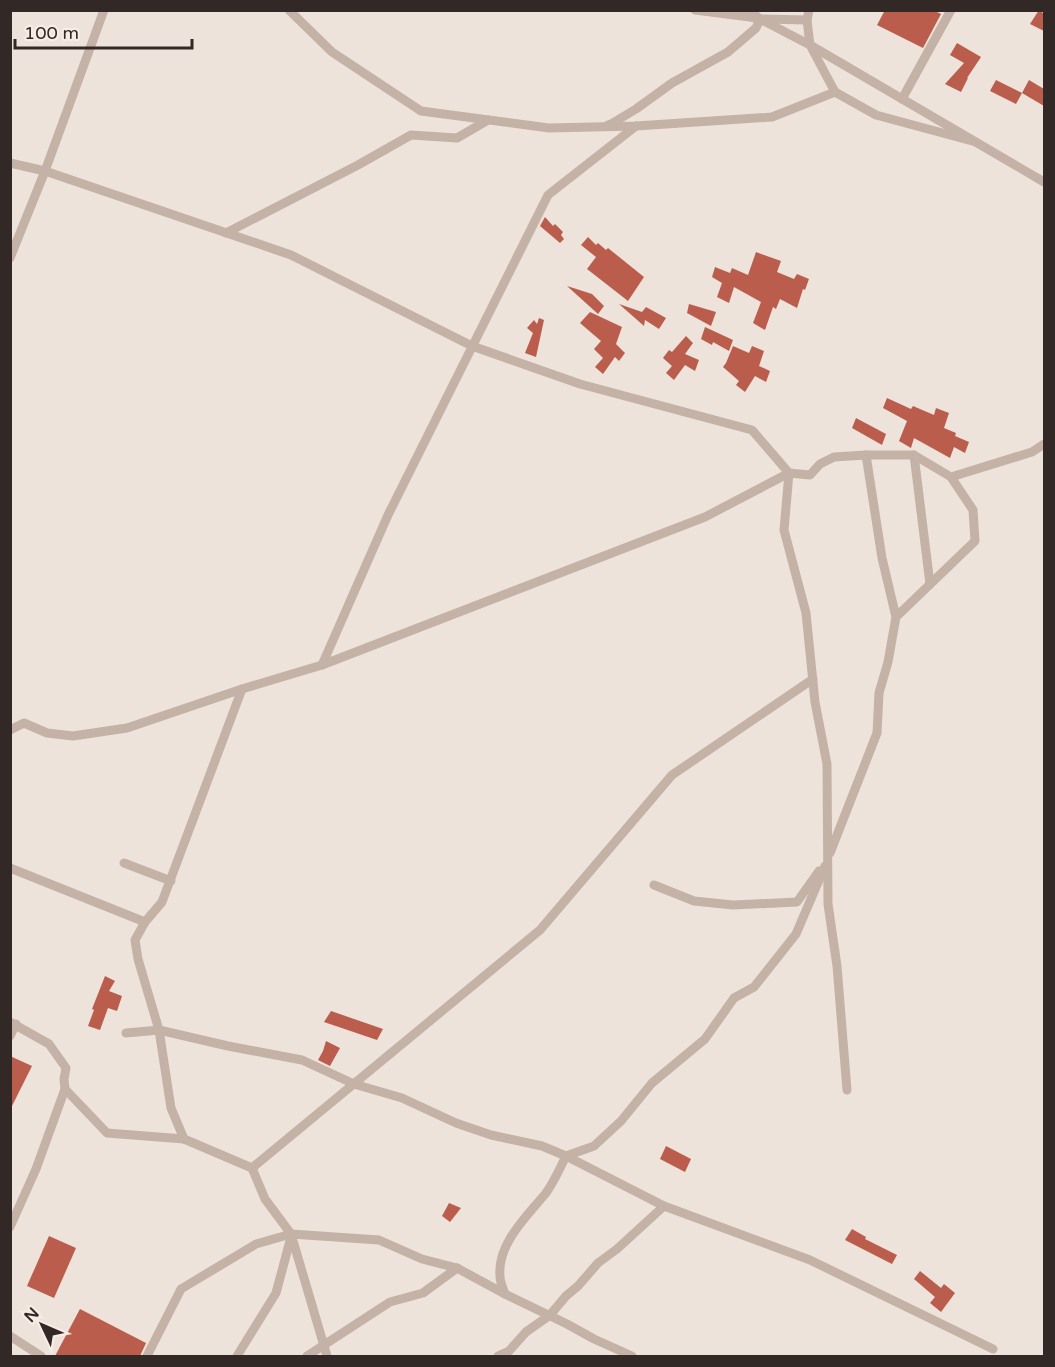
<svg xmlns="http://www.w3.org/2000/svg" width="1055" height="1367" font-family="'Varela Round',sans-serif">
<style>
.building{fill:#ba5d4c}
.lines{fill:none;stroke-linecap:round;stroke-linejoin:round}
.minor{stroke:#c5b2a7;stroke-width:9}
</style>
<rect width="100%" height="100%" fill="#eee3da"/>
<!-- building -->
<g class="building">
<path d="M 885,10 L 933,10 L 941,14 L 923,48 L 877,25 Z"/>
<path d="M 1039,10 L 1044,14 L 1044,31 L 1030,24 Z"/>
<path d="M 957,43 L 981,57 L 967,78 L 968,78 L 961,92 L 945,84 L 964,63 L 950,55 Z"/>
<path d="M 996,80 L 1022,93 L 1016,104 L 990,91 Z"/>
<path d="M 1029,80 L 1044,89 L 1044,106 L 1022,93 Z"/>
<path d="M 545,217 L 553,226 L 555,224 L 563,232 L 561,235 L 564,239 L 560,243 L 540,226 Z"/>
<path d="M 588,237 L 596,245 L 598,243 L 606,250 L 608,248 L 644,277 L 628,301 L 587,269 L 596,257 L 581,245 Z"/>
<path d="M 756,252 L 781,261 L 777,272 L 794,279 L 797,274 L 809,279 L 805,290 L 803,289 L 797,308 L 780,299 L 776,309 L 773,307 L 765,330 L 753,323 L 761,302 L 734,287 L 729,303 L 717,297 L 722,283 L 712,277 L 715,267 L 730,273 L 732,268 L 748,275 Z"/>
<path d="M 567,286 L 592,294 L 604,306 L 598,314 Z"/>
<path d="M 619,304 L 642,312 L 646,307 L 666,318 L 659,329 L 645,320 L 644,326 Z"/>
<path d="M 689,304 L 716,312 L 711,326 L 687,313 Z"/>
<path d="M 590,312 L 622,327 L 616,344 L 625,353 L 619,361 L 615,357 L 603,374 L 595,367 L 603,358 L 594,349 L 601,341 L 580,323 Z"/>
<path d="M 539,318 L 544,320 L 536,357 L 525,353 L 533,333 L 527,328 L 534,320 L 537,324 Z"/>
<path d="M 705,327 L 733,340 L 729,351 L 713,342 L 712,345 L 701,339 Z"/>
<path d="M 686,336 L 693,343 L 685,354 L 699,360 L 695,371 L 685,365 L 674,380 L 666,373 L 672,366 L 663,358 L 669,350 L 672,352 Z"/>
<path d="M 733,346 L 749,353 L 752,346 L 764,351 L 759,366 L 770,371 L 766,382 L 755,376 L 745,392 L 736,385 L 739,381 L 723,367 L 726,363 Z"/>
<path d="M 887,398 L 911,409 L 913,406 L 934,415 L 936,408 L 949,413 L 944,428 L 956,433 L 955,436 L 969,442 L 965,453 L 954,447 L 950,458 L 914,438 L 911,448 L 899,441 L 907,421 L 883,408 Z"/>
<path d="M 856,418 L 886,434 L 882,445 L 852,428 Z"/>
<path d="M 105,976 L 115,981 L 109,991 L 122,996 L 117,1011 L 108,1008 L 100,1030 L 88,1026 L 94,1010 L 92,1009 Z"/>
<path d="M 331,1011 L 383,1029 L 377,1040 L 324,1022 Z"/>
<path d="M 326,1041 L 340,1048 L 330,1066 L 318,1060 L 323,1051 Z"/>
<path d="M 10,1056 L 32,1066 L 10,1110 Z"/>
<path d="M 666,1146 L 691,1159 L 685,1172 L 660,1159 Z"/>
<path d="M 449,1203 L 461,1208 L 450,1222 L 442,1216 Z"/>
<path d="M 852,1229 L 866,1237 L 865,1239 L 897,1255 L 892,1264 L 845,1240 Z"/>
<path d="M 49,1236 L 76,1248 L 54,1298 L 27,1286 Z"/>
<path d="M 920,1271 L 941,1288 L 944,1284 L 955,1293 L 941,1312 L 930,1303 L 935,1297 L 914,1279 Z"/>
<path d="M 80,1309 L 146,1343 L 140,1356 L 55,1356 Z"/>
</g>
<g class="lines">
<!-- minor -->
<g class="minor">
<path d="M 289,10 L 332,52 L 421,111 L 549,128 L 636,126 L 772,117 L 835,92 L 876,115 L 976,142"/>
<path d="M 695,10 L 750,17 L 760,19 L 807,20"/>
<path d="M 749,10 L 760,19 L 810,45 L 835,92"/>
<path d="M 809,10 L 807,20 L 810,45 L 1044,182"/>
<path d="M 902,99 L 951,10"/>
<path d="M 608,125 L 611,124 L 636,109 L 672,83 L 728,52 L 756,28 L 760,19"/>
<path d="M 10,163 L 45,171 L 291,255 L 472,346 L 580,384 L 752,430 L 789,473 L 784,530 L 806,613 L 815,702 L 827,764 L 828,904 L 837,966 L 847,1090"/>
<path d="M 226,233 L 358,165 L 411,135 L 457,138 L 488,120"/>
<path d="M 10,258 L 45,171 L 104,10"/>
<path d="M 914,455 L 930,584"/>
<path d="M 896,617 L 975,541 L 973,510 L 951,477"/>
<path d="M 322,665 L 388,515 L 548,195 L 636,126"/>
<path d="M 242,689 L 162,902 L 145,922 L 135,940 L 138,959 L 159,1030 L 171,1108 L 184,1139 L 252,1168 L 265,1199 L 291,1234 L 327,1356"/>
<path d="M 10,730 L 24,723 L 47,733 L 73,736 L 127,728 L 242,689 L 322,665 L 705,517 L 789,473 L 810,475 L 820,464 L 834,457 L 866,455 L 914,455 L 951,477 L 1032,452 L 1044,444"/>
<path d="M 830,853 L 877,733 L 879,693 L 888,662 L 896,617 L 882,558 L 866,455"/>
<path d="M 124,863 L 171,881"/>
<path d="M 10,868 L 145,922"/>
<path d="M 654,885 L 694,901 L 733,905 L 797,902 L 819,871"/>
<path d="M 10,1022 L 49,1044 L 66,1068 L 64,1079 L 65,1089 L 107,1133 L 184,1139"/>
<path d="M 126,1033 L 159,1030 L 228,1046 L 302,1060 L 354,1084 L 402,1098 L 456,1123 L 491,1135 L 542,1146 L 566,1156 L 664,1206 L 810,1260 L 993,1349"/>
<path d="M 10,1036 L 16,1024"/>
<path d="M 252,1168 L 540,930 L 672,775 L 813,679"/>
<path d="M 10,1227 L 36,1169 L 65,1089"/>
<path d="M 505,1294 C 503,1289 500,1282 500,1276 C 497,1244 527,1216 546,1193 C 554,1182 560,1168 566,1156 L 594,1146 L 621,1121 L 652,1083 L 705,1039 L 734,998 L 754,987 L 796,934 L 825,866"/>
<path d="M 10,1336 L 41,1356"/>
<path d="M 147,1356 L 181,1289 L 256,1244 L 291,1234 L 379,1240 L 422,1259 L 457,1268 L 505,1294 L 567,1324 L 594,1339 L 632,1356"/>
<path d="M 237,1356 L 276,1293 L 291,1237"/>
<path d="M 307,1356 L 390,1302 L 423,1293 L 457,1268"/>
<path d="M 498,1356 L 509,1351 L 526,1332 L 550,1315 L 566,1296 L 578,1286 L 598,1263 L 617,1249 L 664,1206"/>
</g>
</g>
<!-- border -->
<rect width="1055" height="1367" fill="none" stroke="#322927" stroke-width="24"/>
<!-- north arrow -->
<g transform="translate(42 1325) rotate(314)" stroke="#f7ede5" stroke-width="4.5" paint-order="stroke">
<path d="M0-4.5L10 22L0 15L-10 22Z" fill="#322927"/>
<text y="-9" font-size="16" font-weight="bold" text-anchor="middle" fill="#322927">N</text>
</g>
<!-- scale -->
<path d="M15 39v9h177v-9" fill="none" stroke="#322927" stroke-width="3"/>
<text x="24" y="39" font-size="18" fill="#322927" stroke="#f7ede5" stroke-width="4.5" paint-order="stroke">100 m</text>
</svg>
